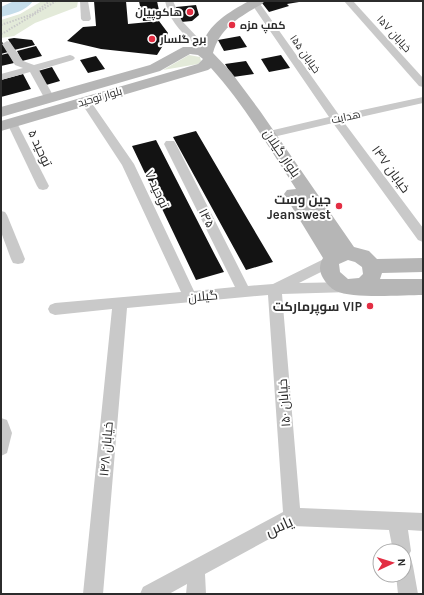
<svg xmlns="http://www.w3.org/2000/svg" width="424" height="595" font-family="Karla,Cairo,sans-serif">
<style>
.green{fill:#e3ead9}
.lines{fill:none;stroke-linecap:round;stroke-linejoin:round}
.river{fill:#c5ddea;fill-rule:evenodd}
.building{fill:#131313}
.path{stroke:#c9c9c9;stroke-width:2;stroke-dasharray:1.5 1.5;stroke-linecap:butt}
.minor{fill:#c9c9c9;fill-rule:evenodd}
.secondary{fill:#b6b6b6;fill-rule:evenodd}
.poi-dot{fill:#e32e43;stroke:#fff;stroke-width:1.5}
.labels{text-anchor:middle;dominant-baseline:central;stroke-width:4;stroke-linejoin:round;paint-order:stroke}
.far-poi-label{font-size:11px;font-weight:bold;fill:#2c2c2c;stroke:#fff;text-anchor:start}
.far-street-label{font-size:11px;fill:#2c2c2c;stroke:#fff}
.street-label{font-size:13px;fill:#2c2c2c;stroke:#fff}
.poi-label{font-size:13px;font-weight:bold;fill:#2c2c2c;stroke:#fff;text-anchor:end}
.near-street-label{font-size:16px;fill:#2c2c2c;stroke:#fff}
</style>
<rect width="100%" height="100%" fill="#fff"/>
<!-- green -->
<g class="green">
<path d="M 42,1 L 78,1 L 77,7 L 35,23 L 14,36 L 1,38 L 1,20 L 20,14 Z"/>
<path d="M 189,55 L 200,57 L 201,61 L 198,64 L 163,70 Z"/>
</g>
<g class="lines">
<!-- river -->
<path class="river" d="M 14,1 L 33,1 C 26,11 12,14 1,17 L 1,7 Z"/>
</g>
<!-- building -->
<g class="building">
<path d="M 94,1 L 126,1 L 128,24 L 159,21 L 168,33 L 167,39 L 157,55 L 101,49 L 67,41 L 83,27 L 96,26 Z"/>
<path d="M 139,1 L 157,1 L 161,20 L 143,21 Z"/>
<path d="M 266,1 L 299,1 L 299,2 L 287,4 L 289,6 L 269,12 L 262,3 Z"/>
<path d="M 196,5 L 199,15 L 192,21 L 181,22 L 176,7 Z"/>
<path d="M 240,36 L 247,47 L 224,51 L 218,40 Z"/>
<path d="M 14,38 L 32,40 L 35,45 L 14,50 L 8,39 Z"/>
<path d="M 1,40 L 8,52 L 1,54 Z"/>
<path d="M 36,46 L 42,56 L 22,61 L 17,51 Z"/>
<path d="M 9,53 L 14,63 L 1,66 L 1,55 Z"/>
<path d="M 281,55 L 290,68 L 269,72 L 261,59 Z"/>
<path d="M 96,56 L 105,69 L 88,73 L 80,60 Z"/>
<path d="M 246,61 L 254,74 L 233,77 L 225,64 Z"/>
<path d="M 52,67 L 60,81 L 46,85 L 38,71 Z"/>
<path d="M 23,74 L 31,89 L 1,97 L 1,80 Z"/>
<path d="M 196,131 L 244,213 L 273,262 L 246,270 L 173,137 Z"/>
<path d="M 156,140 L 216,257 L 224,272 L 196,280 L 132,146 Z"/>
</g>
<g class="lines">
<!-- path -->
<g class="path">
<path d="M 1,25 L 33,14 L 50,1"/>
<path d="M 1,34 C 7,32 9,29 15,26 C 28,18 42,10 56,1"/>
</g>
<!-- minor -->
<g class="minor">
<path d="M 80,1 L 88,1 L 91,19 L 89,21 L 83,21 L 81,19 Z"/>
<path d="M 165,1 L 173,1 L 182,21 L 198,38 L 200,40 L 198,42 L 192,42 C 179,30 169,19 165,1 Z"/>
<path d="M 252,1 L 258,1 L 339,115 L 423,97 L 423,103 L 343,121 L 423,228 L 423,242 L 418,240 L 333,123 L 269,138 L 265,136 L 263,134 L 265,132 L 329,117 L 251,3 Z"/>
<path d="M 344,1 L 353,1 L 423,78 L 423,87 L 419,86 Z"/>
<path d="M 7,41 L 10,42 L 23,61 L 34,65 L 70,55 L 73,56 L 75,58 L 73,60 L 39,70 L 55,99 L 54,101 L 46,101 L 30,72 L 1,80 L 1,74 L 23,68 L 15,65 L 2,44 Z"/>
<path d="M 85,98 L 89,99 L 134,164 L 194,291 L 235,287 L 164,144 L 166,141 L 174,141 L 176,144 L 248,286 L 273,284 L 330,256 L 335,257 L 337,261 L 335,265 L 299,283 L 350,282 L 355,283 L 357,287 L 355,291 L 350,292 L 282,294 L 300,508 L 423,513 L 423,531 L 408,530 L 411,551 L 407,558 L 411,559 L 413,566 L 418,594 L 398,594 L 396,575 L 404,575 L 404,551 L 393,551 L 389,530 L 293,526 L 205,574 L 206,594 L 186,594 L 187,584 L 169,594 L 140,594 L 143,587 L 283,512 L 268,295 L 127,308 L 103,594 L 83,594 L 112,309 L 55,315 L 50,313 L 48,309 L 50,305 L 55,303 L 181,292 L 122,165 L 80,101 Z"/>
<path d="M 12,120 L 17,123 L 49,186 L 47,189 L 43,190 L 39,189 L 37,186 L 7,123 Z"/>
<path d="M 1,211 L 5,212 L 7,215 L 25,259 L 23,263 L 18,264 L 13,263 L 11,259 L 1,232 Z"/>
<path d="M 1,418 L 7,420 L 12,433 L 7,453 L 1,456 Z"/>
</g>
<!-- secondary -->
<path class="secondary" d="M 249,1 L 264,1 L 262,4 C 241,16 220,27 213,53 L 231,72 L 260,111 L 354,247 L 369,251 L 377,259 L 423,258 L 423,272 L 382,273 L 380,279 L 423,279 L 423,295 C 403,295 352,299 336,291 C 330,288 326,283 323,278 C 319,271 319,265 323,258 L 284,194 L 287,190 L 296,189 C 269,148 244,104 211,68 L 208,70 L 1,131 L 1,121 L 198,64 L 203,59 L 198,55 L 190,54 L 160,71 L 1,117 L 1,107 L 150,65 L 183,47 L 201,47 C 208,24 229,12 249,1 ZM 348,260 L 355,262 L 362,267 L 363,274 L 359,278 L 348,279 L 340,272 L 339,264 Z"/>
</g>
<!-- markers -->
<g class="poi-dot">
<circle cx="190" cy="12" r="4"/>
<circle cx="232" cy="25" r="4"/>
<circle cx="152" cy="39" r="4"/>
<circle cx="339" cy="206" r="4"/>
<circle cx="370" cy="306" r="4"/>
</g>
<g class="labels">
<!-- far-poi labels -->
<g class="far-poi-label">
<text x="182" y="12" text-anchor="end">هاکوپیان</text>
<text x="240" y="25">کمپ مزه</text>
<text x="160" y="39">برج گلسار</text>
</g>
<!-- far-street labels -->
<g class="far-street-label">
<text transform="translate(394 34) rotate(48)">خیابان ۱۵۷</text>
<text transform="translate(305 54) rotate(55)">خیابان ۱۵۵</text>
<text transform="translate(100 97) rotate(-16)">بلوار توحید</text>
<text transform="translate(346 117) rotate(-12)">هدایت</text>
</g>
<!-- street labels -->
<g class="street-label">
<text transform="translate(40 148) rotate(65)">توحید ۵</text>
<text transform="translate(282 153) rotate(56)">بلوار گیلان</text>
<text transform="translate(391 169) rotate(54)">خیابان ۱۴۷</text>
<text transform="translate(157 189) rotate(65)">توحید ۷</text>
<text transform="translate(207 218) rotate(63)">۱۴۵</text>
<text transform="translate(203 296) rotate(-5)">گیلان</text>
<text transform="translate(284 403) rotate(-94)">خیابان ۱۵۰</text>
<text transform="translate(106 449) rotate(-85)">خیابان ۱۴۸</text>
</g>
<!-- poi labels -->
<g class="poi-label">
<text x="331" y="199">جین وست<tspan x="331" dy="15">Jeanswest</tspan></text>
<text x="362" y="306">سوپرمارکت VIP</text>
</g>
<!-- near-street labels -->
<g class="near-street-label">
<text transform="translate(279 526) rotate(-24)">یاس</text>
</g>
</g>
<!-- border -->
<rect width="424" height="595" fill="none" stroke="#2c2c2c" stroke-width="4"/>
<!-- north arrow -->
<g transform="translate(392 563) rotate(86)"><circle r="19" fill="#ffffff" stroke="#ababab"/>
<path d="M0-3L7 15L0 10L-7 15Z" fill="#e32e43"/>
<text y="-6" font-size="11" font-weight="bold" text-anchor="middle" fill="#2c2c2c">N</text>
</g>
</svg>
